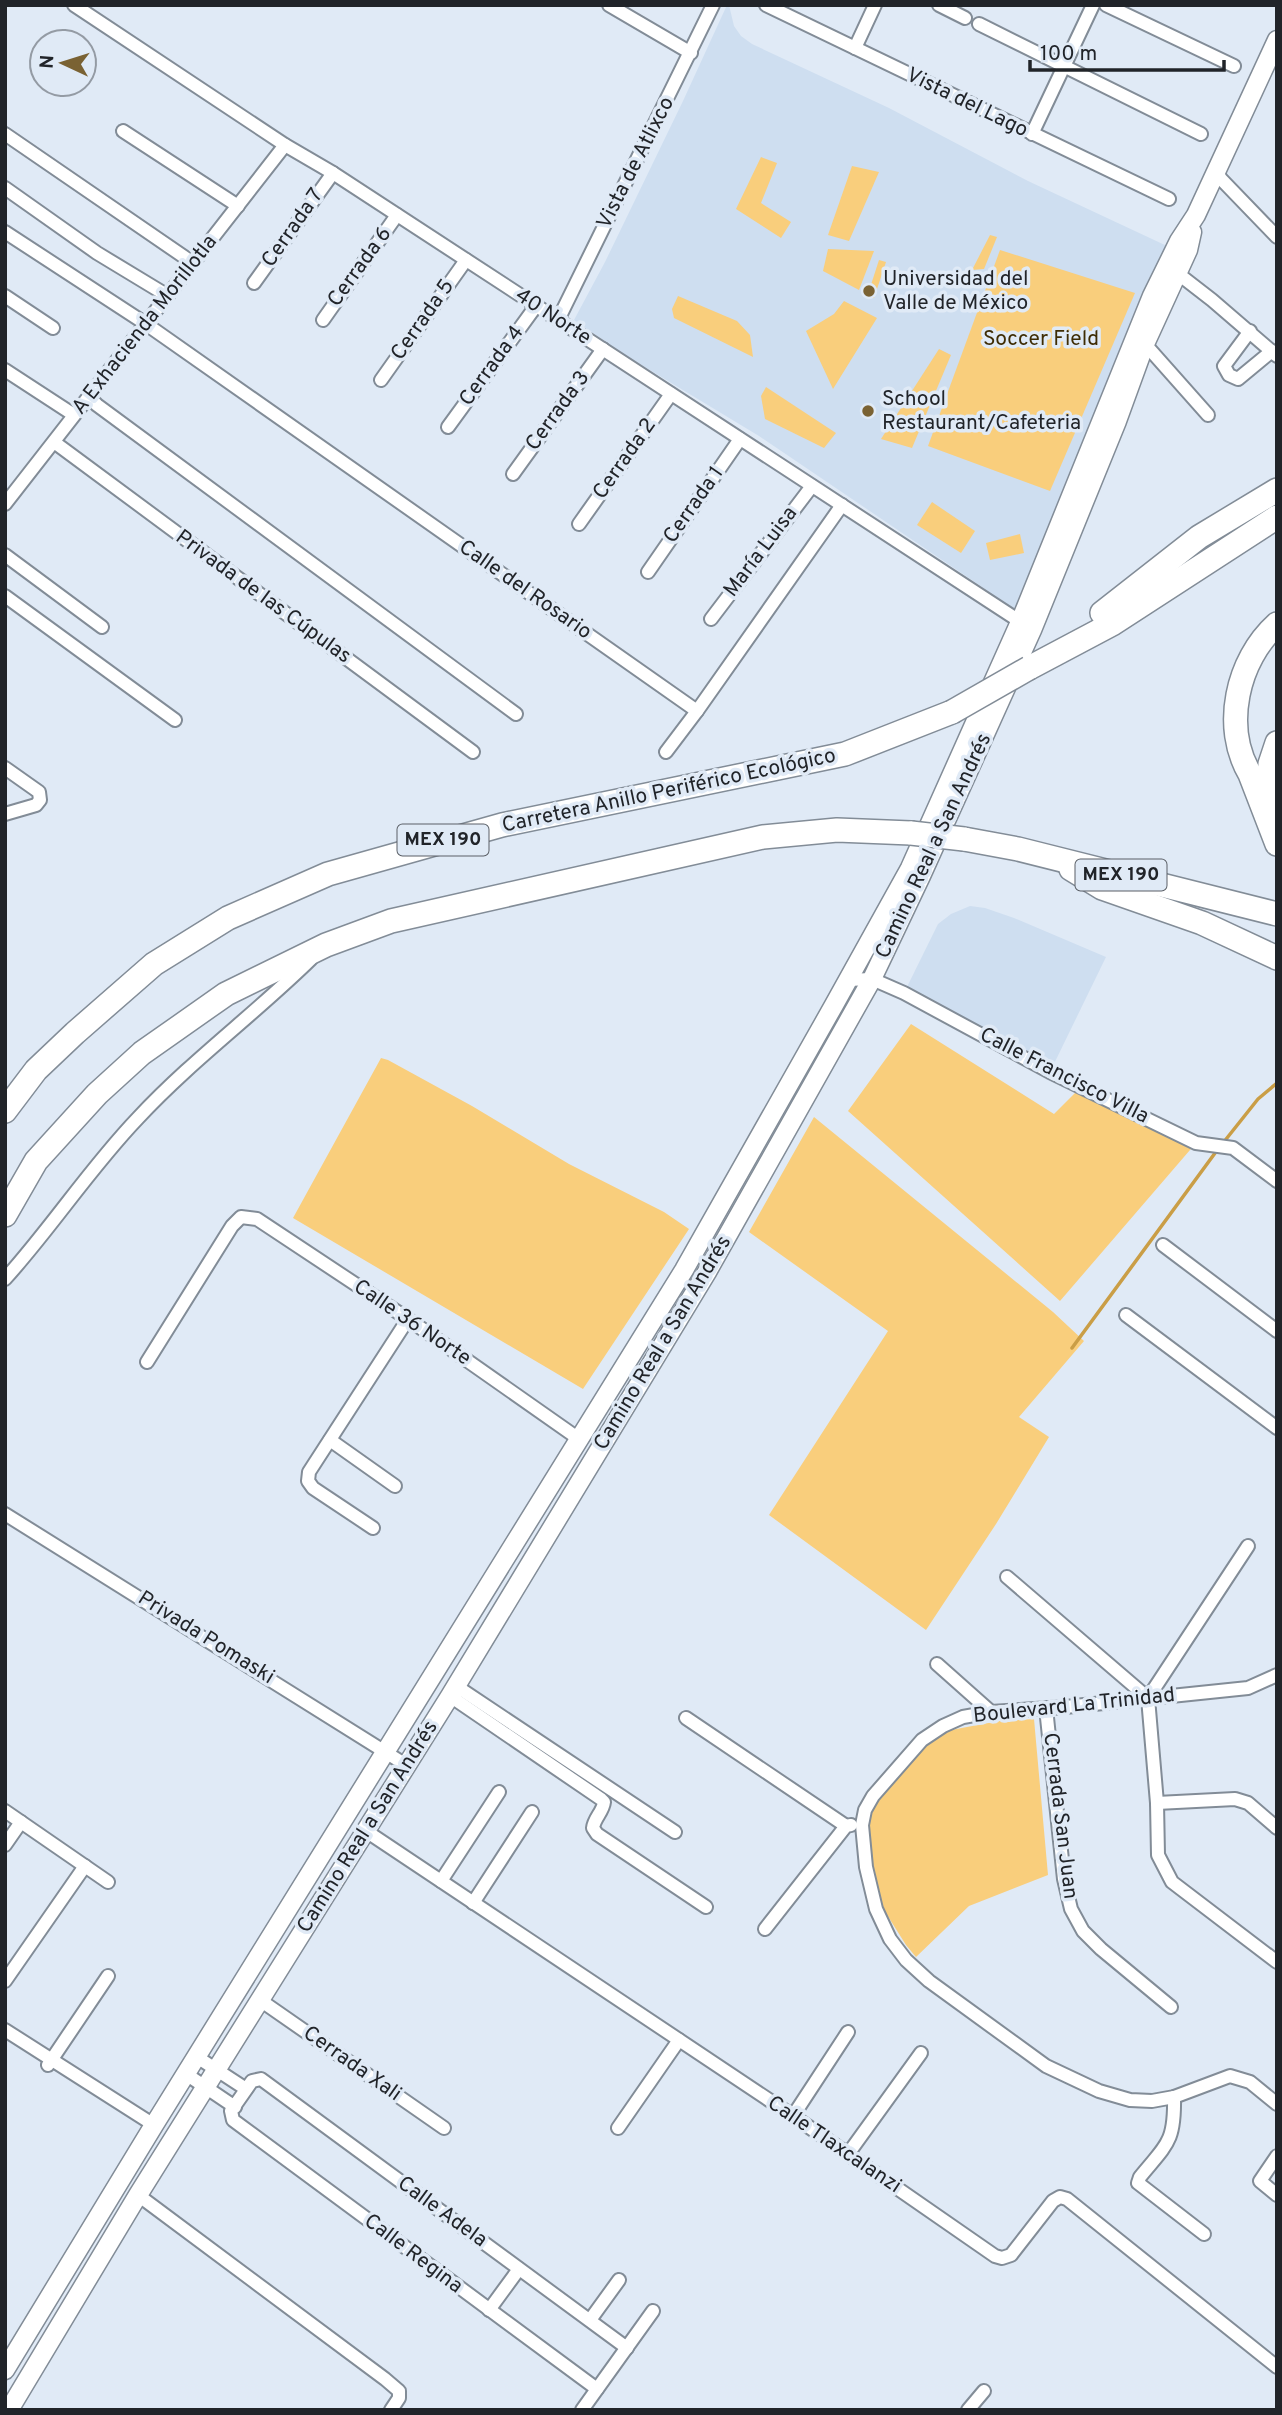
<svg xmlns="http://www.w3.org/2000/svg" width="1282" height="2415" font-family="Overpass,sans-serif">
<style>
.built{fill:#cedef0}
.green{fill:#f9ce7c}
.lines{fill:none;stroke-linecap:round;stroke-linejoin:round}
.stream{stroke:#ca9e46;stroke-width:3.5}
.street-casing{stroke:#828c97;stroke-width:16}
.secondary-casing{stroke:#828c97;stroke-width:21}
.highway-casing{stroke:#828c97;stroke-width:26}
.street{stroke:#fff;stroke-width:12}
.secondary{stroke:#fff;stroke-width:18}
.highway{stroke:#fff;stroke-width:23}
.highway-bridge-casing{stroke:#828c97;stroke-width:26;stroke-linecap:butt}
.highway-bridge{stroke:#fff;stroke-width:23}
.poi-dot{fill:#7a6233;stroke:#e0eaf6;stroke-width:2.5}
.labels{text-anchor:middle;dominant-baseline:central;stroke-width:7;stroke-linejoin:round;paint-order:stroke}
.shield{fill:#e0eaf6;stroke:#5a5f66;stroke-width:2}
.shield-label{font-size:19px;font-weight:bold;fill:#212429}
.street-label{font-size:21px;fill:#212429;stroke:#e0eaf6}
.poi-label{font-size:21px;fill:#212429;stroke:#e0eaf6;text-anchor:start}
.park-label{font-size:21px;fill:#3e2c04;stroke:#e0eaf6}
</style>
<rect width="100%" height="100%" fill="#e0eaf6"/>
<!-- built -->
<g class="built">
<path d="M 727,5 L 729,5 L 734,26 L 741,36 L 752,44 L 889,108 L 1028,181 L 1167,246 L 1016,610 L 759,436 L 625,355 L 574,320 L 605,262 L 683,101 Z"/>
<path d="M 970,906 L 985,908 L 1014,918 L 1106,957 L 1050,1072 L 904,993 L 938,924 L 951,914 Z"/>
</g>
<!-- green -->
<g class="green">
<path d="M 761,157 L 777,163 L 761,203 L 791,222 L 781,238 L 736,209 Z"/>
<path d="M 852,166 L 879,172 L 849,241 L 828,235 Z"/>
<path d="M 990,235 L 997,237 L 984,269 L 972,270 Z"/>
<path d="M 828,249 L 874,251 L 859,290 L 823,271 Z"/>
<path d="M 1000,250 L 1135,293 L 1050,491 L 928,446 Z"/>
<path d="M 879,260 L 886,262 L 874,298 L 867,297 Z"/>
<path d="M 678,296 L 737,321 L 750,335 L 753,357 L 674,318 L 672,309 Z"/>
<path d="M 844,301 L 877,318 L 833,389 L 806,331 L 834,314 Z"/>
<path d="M 939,349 L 951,355 L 912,448 L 881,439 Z"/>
<path d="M 766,387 L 836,433 L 824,448 L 765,419 L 761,396 Z"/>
<path d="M 932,502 L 975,531 L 961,553 L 917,525 Z"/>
<path d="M 1020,534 L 1024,553 L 990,560 L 986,543 Z"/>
<path d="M 911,1024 L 1054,1114 L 1082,1086 L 1196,1143 L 1060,1301 L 848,1111 Z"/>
<path d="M 381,1058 L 388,1060 L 472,1106 L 569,1164 L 664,1212 L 689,1229 L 583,1389 L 293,1218 Z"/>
<path d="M 814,1117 L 1053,1312 L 1084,1341 L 1019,1417 L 1049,1437 L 996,1524 L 926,1630 L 769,1515 L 888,1331 L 749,1232 Z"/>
<path d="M 1034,1719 L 1048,1875 L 969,1906 L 916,1957 L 906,1945 L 884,1910 L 872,1865 L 868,1819 L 874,1803 L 924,1745 L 951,1730 L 999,1721 Z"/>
</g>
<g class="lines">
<!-- stream -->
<g class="stream">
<path d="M 1223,1143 L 1258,1099 L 1277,1083"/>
<path d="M 1072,1348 L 1218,1149"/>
</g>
<!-- street casing -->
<g class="street-casing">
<g id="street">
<path d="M 74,5 L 285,145 L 333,173 L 1027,626"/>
<path d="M 609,5 L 691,53"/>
<path d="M 766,5 L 1169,199"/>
<path d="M 939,5 L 965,18"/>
<path d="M 1106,5 L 1234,66"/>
<path d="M 979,24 L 1201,134"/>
<path d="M 855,48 L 875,5"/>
<path d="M 123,131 L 238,206"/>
<path d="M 5,134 L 193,263"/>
<path d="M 1032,134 L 1093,5"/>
<path d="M 1216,171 L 1221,179 L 1277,237"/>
<path d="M 5,188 L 97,253 L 168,296"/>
<path d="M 5,232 L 146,324 L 697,711"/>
<path d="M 1172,269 L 1212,300 L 1277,356"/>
<path d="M 254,283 L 333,173"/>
<path d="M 5,296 L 53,328"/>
<path d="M 323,320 L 397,215"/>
<path d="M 558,320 L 713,5"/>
<path d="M 1250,331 L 1224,366 L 1229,375 L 1238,379 L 1272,351"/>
<path d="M 1145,344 L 1208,415"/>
<path d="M 5,370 L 74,415"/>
<path d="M 381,380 L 466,260"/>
<path d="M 89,397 L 97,405 L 516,714"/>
<path d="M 448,427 L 536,306"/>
<path d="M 54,442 L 473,752"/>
<path d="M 513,474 L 603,349"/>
<path d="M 5,504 L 285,145"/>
<path d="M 579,524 L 671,394"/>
<path d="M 5,555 L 102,627"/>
<path d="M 648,572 L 740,439"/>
<path d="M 5,596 L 175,720"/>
<path d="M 711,619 L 812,486"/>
<path d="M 666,752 L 697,711 L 842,505"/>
<path d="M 5,768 L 39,792 L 40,800 L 36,805 L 5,814"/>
<path d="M 847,980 L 872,979 L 904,993 L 1050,1072 L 1196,1143 L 1233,1148 L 1277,1181"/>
<path d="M 1163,1245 L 1277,1331"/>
<path d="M 5,1279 C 52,1227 90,1168 138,1118 C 192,1060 255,1014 311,959"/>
<path d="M 1126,1315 L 1277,1428"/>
<path d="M 147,1362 L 232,1226 L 241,1217 L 257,1219 L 408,1319 L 579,1439"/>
<path d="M 330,1440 L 395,1486"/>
<path d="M 5,1514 L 406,1765"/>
<path d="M 373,1528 L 313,1488 L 308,1481 L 309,1472 L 408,1319"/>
<path d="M 1007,1577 L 1148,1698"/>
<path d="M 937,1664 L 991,1712"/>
<path d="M 1277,1675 L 1248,1688 L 1065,1707 L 991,1712 L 963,1717 L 943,1726 L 922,1740 L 873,1796 L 865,1810 L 862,1825 L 866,1867 L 876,1909 L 890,1939 L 906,1960 L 929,1981 L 1046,2066 L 1099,2091 L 1130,2100 L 1152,2101 L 1174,2097 L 1230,2076 L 1250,2082 L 1277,2104"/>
<path d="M 456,1686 L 675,1832"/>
<path d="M 450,1696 L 601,1799 L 604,1802 C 603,1812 594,1818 593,1828 L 597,1834 L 706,1907"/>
<path d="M 1148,1698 L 1157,1803 L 1158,1855 L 1172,1882 L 1277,1962"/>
<path d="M 1148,1698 L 1248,1546"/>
<path d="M 1046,1708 L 1064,1879 L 1071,1909 L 1083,1931 L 1101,1949 L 1171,2007"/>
<path d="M 686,1718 L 846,1826"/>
<path d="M 1157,1803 L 1235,1799 L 1248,1803 L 1277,1828"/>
<path d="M 5,1811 L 108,1882"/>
<path d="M 366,1831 L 793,2116 L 995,2256 L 1002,2258 L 1011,2255 L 1053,2201 L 1060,2197 L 1067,2199 L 1277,2367"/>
<path d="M 5,1845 L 21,1822"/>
<path d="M 441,1881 L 499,1792"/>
<path d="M 473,1903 L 532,1812"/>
<path d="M 765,1929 L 846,1826 L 851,1825"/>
<path d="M 5,1981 L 85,1866"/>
<path d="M 260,2000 L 444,2128"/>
<path d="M 5,2030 L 154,2125"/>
<path d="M 197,2057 L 246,2089"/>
<path d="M 48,2065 L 108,1976"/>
<path d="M 186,2074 L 235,2107"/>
<path d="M 1174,2097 C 1175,2142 1167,2144 1140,2177 L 1138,2183 L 1204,2234"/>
<path d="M 793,2116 L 848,2032"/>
<path d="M 618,2128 L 679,2040"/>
<path d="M 848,2154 L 921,2053"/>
<path d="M 1277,2156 L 1260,2181 L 1277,2195"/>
<path d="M 138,2195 L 385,2379 L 399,2391 L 399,2398 L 391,2410"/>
<path d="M 489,2310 L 519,2269"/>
<path d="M 590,2320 L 619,2280"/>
<path d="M 597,2389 L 233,2120 L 231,2111 L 252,2081 L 261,2079 L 627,2348"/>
<path d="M 582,2410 L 653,2311"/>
<path d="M 968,2410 L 984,2391"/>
</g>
</g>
<!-- secondary casing -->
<g class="secondary-casing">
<g id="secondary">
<path d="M 5,2370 L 154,2125 L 684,1270 L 834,1005 L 910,868 L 1020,622 L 1152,296 L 1179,241 L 1196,215 L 1277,40"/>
<path d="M 9,2410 L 138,2195 L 450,1696 L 707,1272 L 872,979 L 921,876 L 1032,630 L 1117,421 L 1145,344 L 1188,250 L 1192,232"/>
</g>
</g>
<!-- highway casing -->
<g class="highway-casing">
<g id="highway">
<path d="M 1102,613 L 1199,537 L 1277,490"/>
<path d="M 1277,624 C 1237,660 1222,727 1250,774 L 1277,844"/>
<path d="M 1029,668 L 1112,624 L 1277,517"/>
<path d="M 1268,812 L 1270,764 L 1277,743"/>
<path d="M 964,839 L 1018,849 L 1277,914"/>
<path d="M 1071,869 L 1102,888 L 1202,923 L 1277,958"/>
<path d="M 5,1111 L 36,1070 L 75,1033 L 154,964 L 228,918 L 328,874 L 502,825 L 845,754 L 952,712"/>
<path d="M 5,1215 L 36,1161 L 97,1094 L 142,1053 L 226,994 L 326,945 L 391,921 L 763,837 L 837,830 L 911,833"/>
</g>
</g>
<!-- street -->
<use href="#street" class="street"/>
<!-- secondary -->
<use href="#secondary" class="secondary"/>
<!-- highway -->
<use href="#highway" class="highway"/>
<!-- highway-bridge casing -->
<g class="highway-bridge-casing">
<g id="highway-bridge">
<path d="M 952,712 L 1029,668"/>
<path d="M 911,833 L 964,839"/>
</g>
</g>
<!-- highway-bridge -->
<use href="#highway-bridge" class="highway-bridge"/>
</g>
<!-- markers -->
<g class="poi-dot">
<circle cx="869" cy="291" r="7"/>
<circle cx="868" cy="411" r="7"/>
</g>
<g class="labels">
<!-- shield labels -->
<g class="shield">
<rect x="397.5" y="824.5" width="91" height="31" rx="5"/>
<rect x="1075.5" y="859.5" width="91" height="31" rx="5"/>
</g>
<g class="shield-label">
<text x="443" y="840">MEX 190</text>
<text x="1121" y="875">MEX 190</text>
</g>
<!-- street labels -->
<g class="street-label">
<text transform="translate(967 103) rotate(26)">Vista del Lago</text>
<text transform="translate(636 163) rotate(-63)">Vista de Atlixco</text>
<text transform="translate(293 228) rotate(-55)">Cerrada 7</text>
<text transform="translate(360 267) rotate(-54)">Cerrada 6</text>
<text transform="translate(553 317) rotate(33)">40 Norte</text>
<text transform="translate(423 320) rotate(-55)">Cerrada 5</text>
<text transform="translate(145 325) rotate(-52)">A Exhacienda Morillotla</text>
<text transform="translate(492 366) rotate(-54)">Cerrada 4</text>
<text transform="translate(558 411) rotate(-54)">Cerrada 3</text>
<text transform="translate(625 459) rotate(-55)">Cerrada 2</text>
<text transform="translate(694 505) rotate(-55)">Cerrada 1</text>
<text transform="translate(761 552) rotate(-53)">María Luisa</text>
<text transform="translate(525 590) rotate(35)">Calle del Rosario</text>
<text transform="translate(263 597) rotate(36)">Privada de las Cúpulas</text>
<text transform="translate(669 791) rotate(-12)">Carretera Anillo Periférico Ecológico</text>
<text transform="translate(934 846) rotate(-65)">Camino Real a San Andrés</text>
<text transform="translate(1064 1076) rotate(27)">Calle Francisco Villa</text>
<text transform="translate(412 1323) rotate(34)">Calle 36 Norte</text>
<text transform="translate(663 1343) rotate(-59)">Camino Real a San Andrés</text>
<text transform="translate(206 1638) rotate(32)">Privada Pomaski</text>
<text transform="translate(1074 1706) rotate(-6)">Boulevard La Trinidad</text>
<text transform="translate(1060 1816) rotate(83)">Cerrada San Juan</text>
<text transform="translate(368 1827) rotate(-58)">Camino Real a San Andrés</text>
<text transform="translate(352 2064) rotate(35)">Cerrada Xali</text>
<text transform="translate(834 2145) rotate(34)">Calle Tlaxcalanzi</text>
<text transform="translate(442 2212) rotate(36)">Calle Adela</text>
<text transform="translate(413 2254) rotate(37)">Calle Regina</text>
</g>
<!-- poi labels -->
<g class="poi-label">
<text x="883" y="279">Universidad del<tspan x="883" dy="24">Valle de México</tspan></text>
<text x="882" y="399">School<tspan x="882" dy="24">Restaurant/Cafeteria</tspan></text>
</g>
<!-- park labels -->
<g class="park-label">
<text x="1041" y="339">Soccer Field</text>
</g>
</g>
<!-- border -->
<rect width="1282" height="2415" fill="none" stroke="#212429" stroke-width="14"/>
<!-- north arrow -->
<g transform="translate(63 63) rotate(274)"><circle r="33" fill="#e0eaf6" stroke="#949ba4" stroke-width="2"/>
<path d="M0-5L12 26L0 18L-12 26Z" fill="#7a6233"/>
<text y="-10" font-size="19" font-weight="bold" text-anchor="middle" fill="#212429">N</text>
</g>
<!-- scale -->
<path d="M1030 60v10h194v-10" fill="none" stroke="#212429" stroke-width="3.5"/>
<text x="1040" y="60" font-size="21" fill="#212429" stroke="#e0eaf6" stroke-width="5" paint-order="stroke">100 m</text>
</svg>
